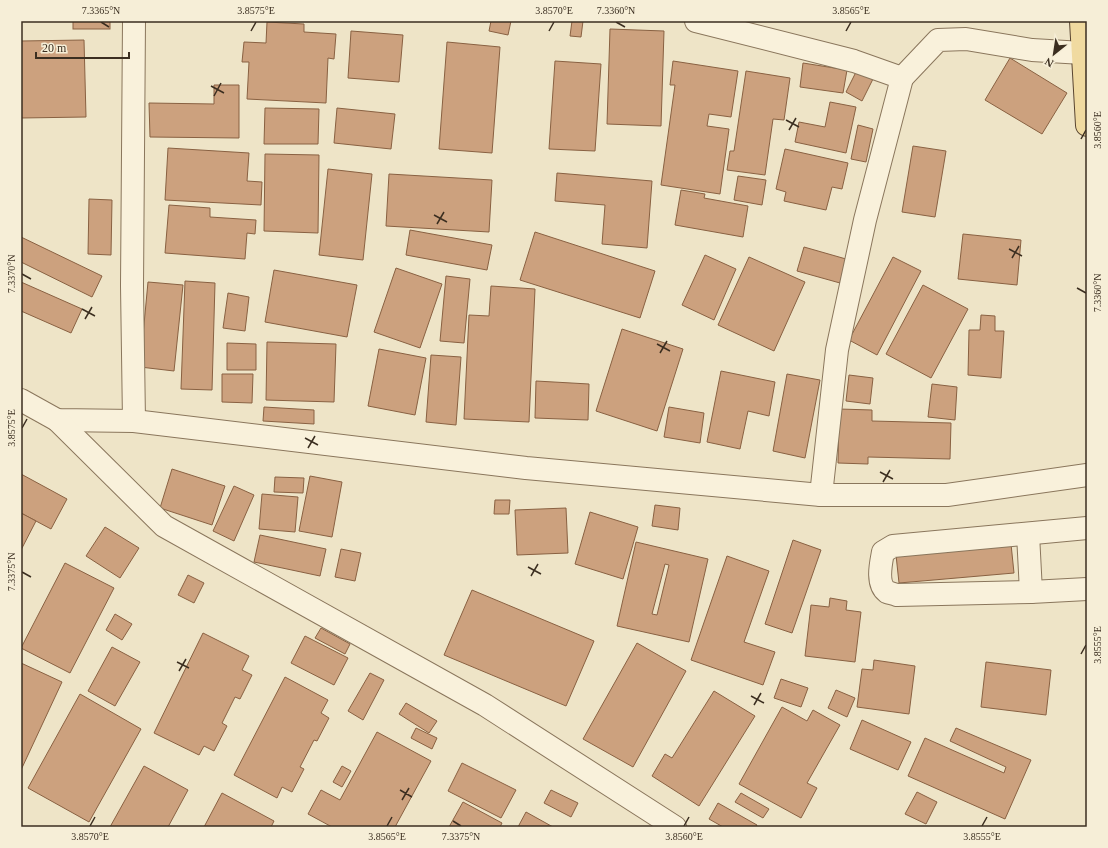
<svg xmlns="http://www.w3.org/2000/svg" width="1108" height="848" font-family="'Times New Roman',serif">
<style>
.building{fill:#cca17e;stroke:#896142;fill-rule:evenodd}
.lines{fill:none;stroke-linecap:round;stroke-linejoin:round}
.minor-casing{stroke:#8a765c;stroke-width:24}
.major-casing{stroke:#584430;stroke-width:24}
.minor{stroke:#f9f1db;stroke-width:22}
.major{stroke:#f0daa0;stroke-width:22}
.ticks{fill:none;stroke:#3b2e20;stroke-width:1.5}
.neatline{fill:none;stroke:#3b2e20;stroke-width:1.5}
.ticks-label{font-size:10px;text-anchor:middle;fill:#3b2e20}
</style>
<rect width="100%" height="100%" fill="#eee4c7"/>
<!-- building -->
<g class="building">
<rect x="73" y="21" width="37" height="8"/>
<path d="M 491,21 L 511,21 L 508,35 L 489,31 Z"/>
<path d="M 572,21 L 583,21 L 581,37 L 570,36 Z"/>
<path d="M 267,22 L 304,24 L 304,32 L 336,34 L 334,59 L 328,58 L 326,103 L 247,99 L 249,62 L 242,62 L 244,42 L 266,43 Z"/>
<path d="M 610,29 L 664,31 L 661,126 L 607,124 Z"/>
<path d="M 351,31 L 403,35 L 399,82 L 348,78 Z"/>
<path d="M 84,40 L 86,117 L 21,118 L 21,41 Z"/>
<path d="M 447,42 L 500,47 L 492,153 L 439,149 Z"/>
<path d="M 1010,58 L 1067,93 L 1042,134 L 985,100 Z"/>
<path d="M 555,61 L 601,64 L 595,151 L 549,149 Z"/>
<path d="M 673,61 L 738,71 L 731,117 L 709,114 L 707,126 L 729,129 L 720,194 L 661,185 L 675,85 L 670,85 Z"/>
<path d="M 803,63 L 847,70 L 843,93 L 800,87 Z"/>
<path d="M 858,68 L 874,77 L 862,101 L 846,92 Z"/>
<path d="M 746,71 L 790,78 L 784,120 L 773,119 L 765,175 L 727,170 L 730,151 L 734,151 Z"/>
<path d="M 214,85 L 239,85 L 239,138 L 150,137 L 149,103 L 214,104 Z"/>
<path d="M 830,102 L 856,107 L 846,153 L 795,142 L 799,122 L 825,127 Z"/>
<path d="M 265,108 L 319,109 L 318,144 L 264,144 Z"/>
<path d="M 337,108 L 395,114 L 391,149 L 334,143 Z"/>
<path d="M 858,125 L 873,129 L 866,162 L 851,159 Z"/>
<path d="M 913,146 L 946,151 L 935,217 L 902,212 Z"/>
<path d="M 168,148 L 249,153 L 247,181 L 262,182 L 261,205 L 165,200 Z"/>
<path d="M 785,149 L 848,163 L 842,189 L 832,187 L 826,210 L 784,201 L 786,192 L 776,189 Z"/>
<path d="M 265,154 L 319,155 L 318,233 L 264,231 Z"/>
<path d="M 328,169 L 372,174 L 363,260 L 319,255 Z"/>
<path d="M 557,173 L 652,181 L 647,248 L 602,244 L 605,205 L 555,201 Z"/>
<path d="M 389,174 L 492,180 L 489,232 L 386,226 Z"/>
<path d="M 738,176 L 766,180 L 762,205 L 734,200 Z"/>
<path d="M 681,190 L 705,194 L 704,198 L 748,206 L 743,237 L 675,225 Z"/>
<path d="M 89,199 L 112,200 L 111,255 L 88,254 Z"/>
<path d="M 169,205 L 210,208 L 210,217 L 256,220 L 255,234 L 247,233 L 245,259 L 165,253 Z"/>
<path d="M 410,230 L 492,245 L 487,270 L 406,255 Z"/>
<path d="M 535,232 L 655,271 L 640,318 L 520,280 Z"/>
<path d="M 963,234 L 1021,240 L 1017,285 L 958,279 Z"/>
<path d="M 21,237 L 102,276 L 92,297 L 21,262 Z"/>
<path d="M 804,247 L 846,259 L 840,283 L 797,271 Z"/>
<path d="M 705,255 L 736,269 L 714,320 L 682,305 Z"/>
<path d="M 749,257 L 805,282 L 774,351 L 718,325 Z"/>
<path d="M 893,257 L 921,271 L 877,355 L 849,340 Z"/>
<path d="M 396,268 L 442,284 L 420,348 L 374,332 Z"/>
<path d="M 274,270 L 357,285 L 347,337 L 265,322 Z"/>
<path d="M 446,276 L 470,279 L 464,343 L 440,341 Z"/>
<path d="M 185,281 L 215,283 L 212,390 L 181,389 Z"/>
<path d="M 21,282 L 82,309 L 71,333 L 21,311 Z"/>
<path d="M 148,282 L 183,285 L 174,371 L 140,367 Z"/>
<path d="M 923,285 L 968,309 L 931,378 L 886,354 Z"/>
<path d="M 491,286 L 535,289 L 529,422 L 464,419 L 469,315 L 489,316 Z"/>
<path d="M 228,293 L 249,297 L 245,331 L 223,328 Z"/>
<path d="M 981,315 L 995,316 L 995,331 L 1004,331 L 1001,378 L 968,375 L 969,330 L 980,330 Z"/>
<path d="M 622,329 L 683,349 L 657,431 L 596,411 Z"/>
<path d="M 267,342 L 336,344 L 334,402 L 266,400 Z"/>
<path d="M 227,343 L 256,344 L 256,370 L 227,370 Z"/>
<path d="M 379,349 L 426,358 L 415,415 L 368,406 Z"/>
<path d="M 431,355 L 461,357 L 456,425 L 426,422 Z"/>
<path d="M 721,371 L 775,382 L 769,416 L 748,411 L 740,449 L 707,442 Z"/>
<path d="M 222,374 L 253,374 L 252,403 L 222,402 Z"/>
<path d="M 787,374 L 820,380 L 805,458 L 773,451 Z"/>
<path d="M 849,375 L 873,378 L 870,404 L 846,401 Z"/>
<path d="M 536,381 L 589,384 L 588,420 L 535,418 Z"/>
<path d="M 932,384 L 957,387 L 955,420 L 928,417 Z"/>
<path d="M 264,407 L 314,410 L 314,424 L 263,421 Z"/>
<path d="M 669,407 L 704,413 L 700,443 L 664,437 Z"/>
<path d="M 839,409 L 872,410 L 872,421 L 951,423 L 950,459 L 868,457 L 868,464 L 838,463 Z"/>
<path d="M 172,469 L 225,486 L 212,525 L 160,508 Z"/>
<path d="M 21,474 L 67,499 L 51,529 L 21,513 Z"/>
<path d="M 310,476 L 342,482 L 332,537 L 299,531 Z"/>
<path d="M 275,477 L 304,478 L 303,493 L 274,492 Z"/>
<path d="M 234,486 L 254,495 L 234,541 L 213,531 Z"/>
<path d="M 262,494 L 298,497 L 295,532 L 259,529 Z"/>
<path d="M 495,500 L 510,500 L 509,514 L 494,514 Z"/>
<path d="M 655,505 L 680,508 L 678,530 L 652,526 Z"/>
<path d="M 566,508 L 568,553 L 517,555 L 515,510 Z"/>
<path d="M 590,512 L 638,527 L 623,579 L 575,564 Z"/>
<path d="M 21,513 L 36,521 L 21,550 Z"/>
<path d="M 105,527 L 139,548 L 120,578 L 86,556 Z"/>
<path d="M 260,535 L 326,549 L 320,576 L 254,562 Z"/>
<path d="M 793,540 L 821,550 L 792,633 L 765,624 Z"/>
<path d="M 636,542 L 708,559 L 689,642 L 617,626 ZM 665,564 L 669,565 L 657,615 L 652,614 Z"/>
<path d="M 1011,544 L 1014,573 L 899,583 L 896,555 Z"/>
<path d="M 341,549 L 361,553 L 355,581 L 335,577 Z"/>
<path d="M 727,556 L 769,571 L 744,642 L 775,652 L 763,685 L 691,660 Z"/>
<path d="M 65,563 L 114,588 L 70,673 L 21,648 Z"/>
<path d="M 188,575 L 204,583 L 194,603 L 178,595 Z"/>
<path d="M 472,590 L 594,641 L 566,706 L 444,655 Z"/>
<path d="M 830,598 L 847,601 L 846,610 L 861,612 L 855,662 L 805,656 L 811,605 L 829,607 Z"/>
<path d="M 115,614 L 132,624 L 122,640 L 106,630 Z"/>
<path d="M 321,628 L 350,644 L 345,654 L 315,638 Z"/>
<path d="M 203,633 L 249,656 L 242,670 L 252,675 L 240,699 L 235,697 L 222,723 L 227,726 L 214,751 L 204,746 L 199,755 L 154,733 Z"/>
<path d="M 305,636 L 348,658 L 334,685 L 291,663 Z"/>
<path d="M 637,643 L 686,671 L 633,767 L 583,739 Z"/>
<path d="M 112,647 L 140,662 L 115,706 L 88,691 Z"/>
<path d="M 874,660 L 915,666 L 909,714 L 857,707 L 862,669 L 873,670 Z"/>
<path d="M 986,662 L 1051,670 L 1046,715 L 981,707 Z"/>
<path d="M 21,663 L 62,682 L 21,770 Z"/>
<path d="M 370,673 L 384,680 L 363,720 L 348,711 Z"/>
<path d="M 285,677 L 328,700 L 321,713 L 329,718 L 317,741 L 314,740 L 300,767 L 304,769 L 292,792 L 282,787 L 277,798 L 234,775 Z"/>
<path d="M 781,679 L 808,688 L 801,707 L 774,698 Z"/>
<path d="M 836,690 L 855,698 L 847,717 L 828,708 Z"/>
<path d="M 714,691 L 755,716 L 699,806 L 652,776 L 665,754 L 672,758 Z"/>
<path d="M 80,694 L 141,729 L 89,822 L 28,788 Z"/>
<path d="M 406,703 L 437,721 L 429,733 L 399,714 Z"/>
<path d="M 782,707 L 807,721 L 813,710 L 840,725 L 807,783 L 817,788 L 801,818 L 739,784 Z"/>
<path d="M 862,720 L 911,742 L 898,770 L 850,749 Z"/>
<path d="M 416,728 L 437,738 L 432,749 L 411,738 Z"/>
<path d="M 956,728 L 1031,760 L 1005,819 L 908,776 L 925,738 L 1004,773 L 1006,767 L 950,741 Z"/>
<path d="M 377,732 L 431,761 L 395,827 L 332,827 L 308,814 L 321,790 L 340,800 Z"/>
<path d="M 462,763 L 516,790 L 501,818 L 448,791 Z"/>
<path d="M 144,766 L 188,790 L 168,827 L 110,827 Z"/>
<path d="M 342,766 L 351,771 L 342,787 L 333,782 Z"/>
<path d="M 551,790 L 578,803 L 571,817 L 544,803 Z"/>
<path d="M 917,792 L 937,802 L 926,824 L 905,814 Z"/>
<path d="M 222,793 L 274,821 L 271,827 L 204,827 Z"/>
<path d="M 741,793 L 769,809 L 763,818 L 735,802 Z"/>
<path d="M 463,802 L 502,823 L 500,827 L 449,827 Z"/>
<path d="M 718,803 L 757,825 L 756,827 L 723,827 L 709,819 Z"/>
<path d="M 526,812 L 553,827 L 518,827 Z"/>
</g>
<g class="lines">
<!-- minor casing -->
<g class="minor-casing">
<g id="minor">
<path d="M 134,21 L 132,286 L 134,421"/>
<path d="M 696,21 L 854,61 L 902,78 L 865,220 L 837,350 L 821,495"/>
<path d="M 902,78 L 938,40 L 966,39 L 1032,50 L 1083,53"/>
<path d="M 21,400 L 57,420 L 134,421 L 526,468 L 821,495 L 947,495 L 1087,475"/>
<path d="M 57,420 L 164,526 L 485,705 L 675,827"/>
<path d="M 1087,528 L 893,546 L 883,552 C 881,563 876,584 887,592 C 890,593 894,594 897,595 L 1031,592 L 1087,589"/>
<path d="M 1028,534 L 1031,592"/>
</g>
</g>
<!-- major casing -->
<g class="major-casing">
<path id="major" d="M 1081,21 L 1087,125"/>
</g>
<!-- minor -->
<use href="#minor" class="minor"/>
<!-- major -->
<use href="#major" class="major"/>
</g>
<!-- ticks -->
<path class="ticks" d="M 101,22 L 109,27M 616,22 L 625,27M 251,31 L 256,22M 549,31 L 554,22M 846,31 L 851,22M 211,86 L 224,93M 214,96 L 221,83M 786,120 L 799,127M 789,130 L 796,118M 1081,139 L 1086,130M 434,215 L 447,222M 437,224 L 444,212M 1009,249 L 1022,256M 1012,258 L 1019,246M 22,274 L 31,279M 1077,288 L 1086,293M 82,309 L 95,316M 85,319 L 92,307M 657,344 L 670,351M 660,353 L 667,341M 22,428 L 27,419M 305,438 L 318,445M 308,448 L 315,436M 880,472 L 893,479M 883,482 L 890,470M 528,567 L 541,574M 22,572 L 31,577M 531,576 L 538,564M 1081,654 L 1086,645M 177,662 L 189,668M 179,671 L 186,659M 751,696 L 764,703M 754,705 L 761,693M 400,790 L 412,797M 402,800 L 409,788M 453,821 L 461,826M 90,826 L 95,817M 387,826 L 392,817M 684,826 L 689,817M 982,826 L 987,817"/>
<!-- border -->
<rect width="1108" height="848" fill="none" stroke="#f6eed7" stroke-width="44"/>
<!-- north arrow -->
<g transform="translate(1054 54) rotate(210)" stroke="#f6eed7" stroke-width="3" paint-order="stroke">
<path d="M0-3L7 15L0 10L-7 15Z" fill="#3b2e20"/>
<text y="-6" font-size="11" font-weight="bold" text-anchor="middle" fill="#3b2e20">N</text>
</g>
<!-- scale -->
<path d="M36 52v6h93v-6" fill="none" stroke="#3b2e20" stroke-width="2"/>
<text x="42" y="52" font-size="12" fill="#3b2e20" stroke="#f6eed7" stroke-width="3" paint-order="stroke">20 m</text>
<rect x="22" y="22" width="1064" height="804" class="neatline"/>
<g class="ticks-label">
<text x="101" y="14">7.3365°N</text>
<text x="256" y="14">3.8575°E</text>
<text x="554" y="14">3.8570°E</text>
<text x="616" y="14">7.3360°N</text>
<text x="851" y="14">3.8565°E</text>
<text transform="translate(1097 130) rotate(-90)" y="4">3.8560°E</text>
<text transform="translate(11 274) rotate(-90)" y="4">7.3370°N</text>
<text transform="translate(1097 293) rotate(-90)" y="4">7.3360°N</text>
<text transform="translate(11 428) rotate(-90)" y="4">3.8575°E</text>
<text transform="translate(11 572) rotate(-90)" y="4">7.3375°N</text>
<text transform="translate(1097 645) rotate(-90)" y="4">3.8555°E</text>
<text x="90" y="840">3.8570°E</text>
<text x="387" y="840">3.8565°E</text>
<text x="461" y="840">7.3375°N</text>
<text x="684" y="840">3.8560°E</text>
<text x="982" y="840">3.8555°E</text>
</g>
</svg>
